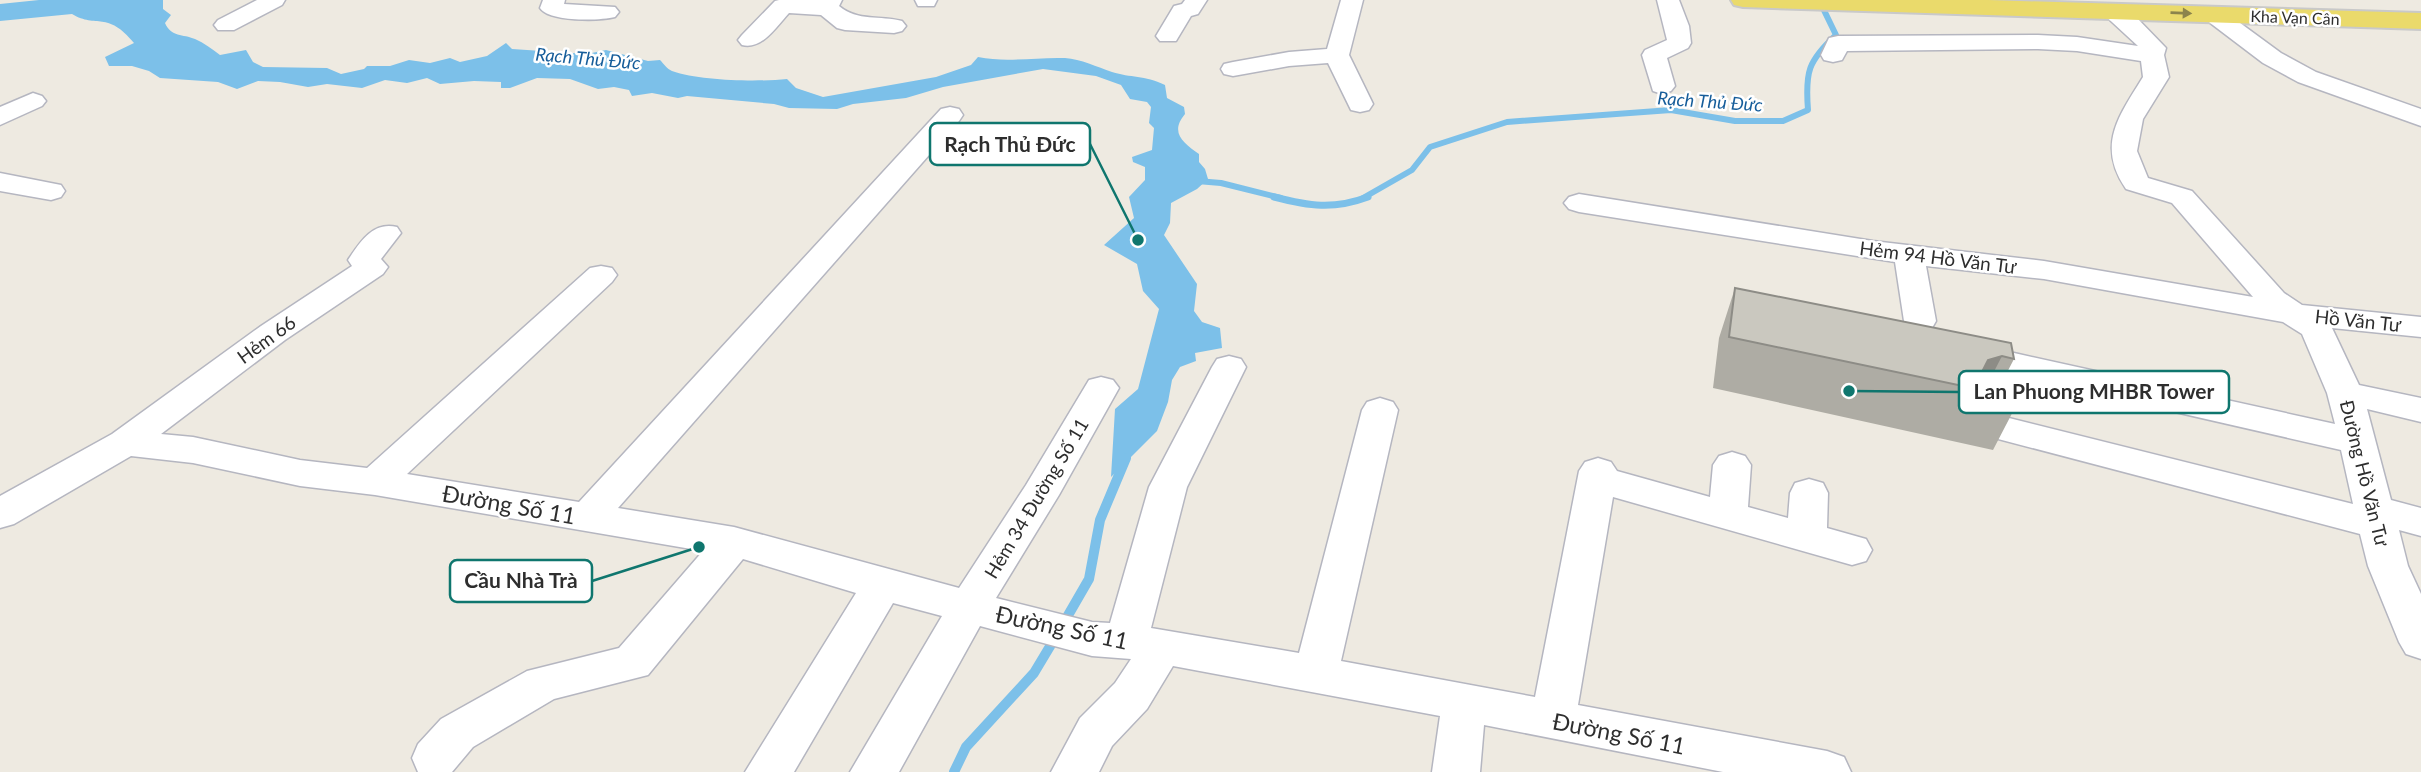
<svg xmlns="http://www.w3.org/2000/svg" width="2421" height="772" font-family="Lato,sans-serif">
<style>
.water{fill:#7cc0e9}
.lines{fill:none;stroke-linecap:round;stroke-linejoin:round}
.stream-far2{stroke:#7cc0e9;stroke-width:6}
.stream-far1{stroke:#7cc0e9;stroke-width:7}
.stream{stroke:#7cc0e9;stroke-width:10}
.minor-casing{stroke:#b5b6c0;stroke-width:3}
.major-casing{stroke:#c9c9c9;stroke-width:4}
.minor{fill:#fff;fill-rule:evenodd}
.major{fill:#eada6b;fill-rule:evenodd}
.wall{fill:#aeaca4}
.shaded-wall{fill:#8d8c86}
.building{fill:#cac8bf;stroke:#8d8c86;stroke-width:2}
.oneway{fill:#8c844c}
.labels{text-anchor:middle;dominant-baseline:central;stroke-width:5;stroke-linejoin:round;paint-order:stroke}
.far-street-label{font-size:16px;fill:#2e2e2e;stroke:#fff}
.far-water-label{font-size:18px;font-style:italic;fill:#165d9a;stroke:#fff}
.street-label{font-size:19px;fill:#2e2e2e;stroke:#fff}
.near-street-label{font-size:23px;fill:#2e2e2e;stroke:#fff}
.leader{fill:none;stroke:#0f766e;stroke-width:2.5}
.callout-dot{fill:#0f766e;stroke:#fff;stroke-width:2.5}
.callout{fill:#fff;stroke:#0f766e;stroke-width:2.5}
.callout-label{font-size:21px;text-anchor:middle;font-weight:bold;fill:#2e2e2e}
</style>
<rect width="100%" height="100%" fill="#eeeae1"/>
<!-- water -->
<path class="water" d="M 39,0 L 163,0 L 163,9 L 171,15 L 165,23 C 171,37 183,34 195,39 C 204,43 212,49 220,55 L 246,50 L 253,62 L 263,67 L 327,68 L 341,74 L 364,69 L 367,66 L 390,66 L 409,60 L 430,63 L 450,58 L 460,62 L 487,56 L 506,43 L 512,49 L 587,54 L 606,50 L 648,61 L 660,60 C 664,64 667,69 672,71 C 701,81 757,82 787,79 L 796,88 L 823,97 L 936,77 L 971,65 L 978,57 C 1007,63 1035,57 1065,58 C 1081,59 1097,67 1112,72 C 1131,78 1144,75 1165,85 L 1167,98 L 1184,107 L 1185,114 C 1169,133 1184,143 1199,154 L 1199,162 L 1205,169 L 1208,179 L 1197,189 L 1171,203 L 1170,223 L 1164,235 L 1197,284 L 1194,311 L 1202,322 L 1220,328 L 1222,348 L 1195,353 L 1196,361 L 1180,367 L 1172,380 L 1168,402 L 1157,431 L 1111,477 L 1115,409 L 1138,389 L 1159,309 L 1143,291 L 1137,264 L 1104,245 L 1134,218 L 1129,197 L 1145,180 L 1145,167 L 1133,162 L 1132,157 L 1152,150 L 1154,128 L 1149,123 L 1151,107 L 1147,102 L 1130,99 L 1121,85 L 1096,76 L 1043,69 L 943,87 L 906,98 L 853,104 L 837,109 L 789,108 L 774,104 L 687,96 L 678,98 L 652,93 L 632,96 L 629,90 L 614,87 L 598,89 L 570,79 L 537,78 L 510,88 L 501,88 L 501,82 L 474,81 L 440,84 L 427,78 L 407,83 L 385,80 L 362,88 L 327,84 L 308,87 L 280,82 L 258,81 L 237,89 L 218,82 L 160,78 L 149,71 L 132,66 L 109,66 L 105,57 L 134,43 C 107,10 97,29 72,14 L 0,21 L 0,4 Z"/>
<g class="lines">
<!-- stream-far2 -->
<g class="stream-far2">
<path d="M 1197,181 L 1221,183 L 1281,198"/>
<path d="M 1363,198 L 1412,170 L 1430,147 L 1507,122 L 1671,110 L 1735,121 L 1783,121 L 1808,110 C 1805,72 1808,61 1836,35 L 1819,0"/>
</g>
<!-- stream-far1 -->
<path class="stream-far1" d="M 1274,197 C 1309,206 1333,210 1368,197"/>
<!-- stream -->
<g class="stream">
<path d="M 1063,624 L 1089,579 L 1100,520 L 1126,458"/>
<path d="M 954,772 L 966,747 L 1034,673 L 1055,638"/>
</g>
<!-- minor casing -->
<g class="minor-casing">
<g id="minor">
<path d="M 257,0 L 285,0 L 282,5 L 234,30 L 218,30 L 214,25 L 218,20 Z"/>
<path d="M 543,0 L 565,0 L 564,4 L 615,7 L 619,12 L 615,17 C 599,21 549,22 540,8 Z"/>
<path d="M 779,0 L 842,0 L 839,6 C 858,22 880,15 902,21 L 906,26 L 902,31 L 894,33 L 845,30 L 837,28 L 821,15 L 789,13 C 776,27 762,50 742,45 L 738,40 L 742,35 L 775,1 Z"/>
<path d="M 915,0 L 937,0 L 934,6 L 918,6 Z"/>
<path d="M 1185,0 L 1207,0 L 1198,14 L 1191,16 L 1176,41 L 1160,41 L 1156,36 L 1174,6 L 1182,4 Z"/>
<path d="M 1341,0 L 1363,0 L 1349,55 L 1373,104 L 1369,110 L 1360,112 L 1351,110 L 1328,63 L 1289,66 L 1233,76 L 1224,74 L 1221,69 L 1224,64 L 1233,62 L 1289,52 L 1327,49 Z"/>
<path d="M 1657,0 L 1679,0 L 1689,26 L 1691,43 L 1688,48 L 1667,58 L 1675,86 L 1671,91 L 1662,94 L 1653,91 L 1642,55 L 1645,50 L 1667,40 Z"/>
<path d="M 2112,4 L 2134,15 L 2166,48 L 2164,55 L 2169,77 L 2143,119 L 2137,151 L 2148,178 L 2192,191 L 2284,293 L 2302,305 L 2421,317 L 2421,337 L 2332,328 L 2359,385 L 2421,398 L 2421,422 L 2367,409 L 2391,500 L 2421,508 L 2421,536 L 2399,530 L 2408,566 L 2421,594 L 2421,659 L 2406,654 L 2399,642 L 2368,566 L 2360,534 L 1964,430 L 1959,422 L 1964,414 L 1977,410 L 2353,504 L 2341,450 L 2014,375 L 2002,372 L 1997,364 L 2002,356 L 2014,353 L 2335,424 L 2327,393 L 2302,334 L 2283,322 L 2044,279 L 1926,266 L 1936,321 L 1932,328 L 1920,331 L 1908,328 L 1904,321 L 1895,262 L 1579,212 L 1569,209 L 1564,203 L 1569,197 L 1579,194 L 1873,241 L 2044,261 L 2253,297 L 2172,203 L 2126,189 C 2096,145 2119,116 2143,77 L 2141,61 L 2077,51 L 2038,49 L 1847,51 L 1842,60 L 1833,62 L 1824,60 L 1821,55 L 1829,38 L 1838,36 L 2038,35 L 2077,37 L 2138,46 L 2100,11 L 2104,6 Z"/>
<path d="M 2213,7 L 2221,9 L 2281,53 L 2316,72 L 2421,109 L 2421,126 L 2298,82 L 2263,63 L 2205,19 L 2201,14 L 2205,9 Z"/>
<path d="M 33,93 L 42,96 L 46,101 L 42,106 L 0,125 L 0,107 Z"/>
<path d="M 950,107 L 959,109 L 963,115 L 959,121 L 618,508 L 734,527 L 959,588 L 1026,485 L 1089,380 L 1101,377 L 1113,380 L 1119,388 L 1059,495 L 996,598 L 1092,622 L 1110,623 L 1149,487 L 1212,367 L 1217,359 L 1229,356 L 1241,359 L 1246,367 L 1187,487 L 1151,628 L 1299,653 L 1362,410 L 1367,402 L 1380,398 L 1393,402 L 1398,410 L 1341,661 L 1535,697 L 1579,471 L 1585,462 L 1598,458 L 1611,462 L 1617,471 L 1710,497 L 1713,465 L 1719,456 L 1732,452 L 1745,456 L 1751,465 L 1748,507 L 1788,518 L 1790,493 L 1795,483 L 1809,479 L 1823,483 L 1828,493 L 1827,528 L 1866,539 L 1872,550 L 1866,561 L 1852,565 L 1613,497 L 1578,705 L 1827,751 L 1844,757 L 1851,772 L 1723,772 L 1484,725 L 1480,772 L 1432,772 L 1440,716 L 1173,666 L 1147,709 L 1112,746 L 1099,772 L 1051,772 L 1080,718 L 1115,683 L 1131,659 L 1092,656 L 980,626 L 899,772 L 850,772 L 942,616 L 893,603 L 794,772 L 745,772 L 856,593 L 743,559 L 648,675 L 554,699 L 473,747 L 452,772 L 418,772 L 412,758 L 418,744 L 441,719 L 527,671 L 619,648 L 703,551 L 375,495 L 300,486 L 193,463 L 131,456 L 14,524 L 0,528 L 0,496 L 112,434 L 261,326 L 352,266 L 348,260 C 360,242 373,221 397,227 L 401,233 L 381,259 L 388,267 L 383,274 L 285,340 L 161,434 L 193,437 L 300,460 L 367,468 L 590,268 L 601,266 L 612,268 L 617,275 L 612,282 L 407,474 L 579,502 L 941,109 Z"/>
<path d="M 0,173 L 61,185 L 65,191 L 61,197 L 51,200 L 0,191 Z"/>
</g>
</g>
<!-- major casing -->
<g class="major-casing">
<path id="major" d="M 1731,0 L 1988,0 L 2421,13 L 2421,29 L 1743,7 L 1734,5 Z"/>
</g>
<!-- minor -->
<use href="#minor" class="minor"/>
<!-- major -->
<use href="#major" class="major"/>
</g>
<!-- wall -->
<path class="wall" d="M 1735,288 L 2014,359 L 2001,384 L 2020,398 L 1993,450 L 1713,388 L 1719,338 Z"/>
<!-- shaded-wall -->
<path class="shaded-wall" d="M 2002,356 L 1984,391 L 1974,389 L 1988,360 Z"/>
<!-- building -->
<path class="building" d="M 1735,288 L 2011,343 L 2014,359 L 2002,356 L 1988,360 L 1982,372 L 1989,381 L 2018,389 L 2020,398 L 1729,337 Z"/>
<!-- one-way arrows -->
<defs><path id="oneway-solid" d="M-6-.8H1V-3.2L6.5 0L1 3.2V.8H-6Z" transform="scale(1.75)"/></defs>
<use class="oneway" href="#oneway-solid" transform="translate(2181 13) rotate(2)"/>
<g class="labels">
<!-- far-street labels -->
<g class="far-street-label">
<text transform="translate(2295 17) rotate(2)">Kha Vạn Cân</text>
</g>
<!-- far-water labels -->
<g class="far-water-label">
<text transform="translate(588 58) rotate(5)">Rạch Thủ Đức</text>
<text transform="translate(1710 101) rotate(4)">Rạch Thủ Đức</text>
</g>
<!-- street labels -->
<g class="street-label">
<text transform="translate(1938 257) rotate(7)">Hẻm 94 Hồ Văn Tư</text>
<text transform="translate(2358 320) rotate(6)">Hồ Văn Tư</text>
<text transform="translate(266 339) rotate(-36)">Hẻm 66</text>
<text transform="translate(2365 473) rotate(76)">Đường Hồ Văn Tư</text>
<text transform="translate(1036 498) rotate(-59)">Hẻm 34 Đường Số 11</text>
</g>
<!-- near-street labels -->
<g class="near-street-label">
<text transform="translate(509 504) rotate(10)">Đường Số 11</text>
<text transform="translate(1062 627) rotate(12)">Đường Số 11</text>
<text transform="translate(1619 733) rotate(11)">Đường Số 11</text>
</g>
</g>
<!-- callouts -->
<path class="leader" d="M1138 240L1090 144M1849 391L1959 392M699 547L592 581"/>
<g class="callout-dot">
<circle cx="1138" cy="240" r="7"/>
<circle cx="1849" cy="391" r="7"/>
<circle cx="699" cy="547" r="7"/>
</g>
<g class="callout">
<rect x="930" y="123" width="160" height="42" rx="7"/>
<rect x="1959" y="371" width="270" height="42" rx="7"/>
<rect x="450" y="560" width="142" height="42" rx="7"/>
</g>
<g class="callout-label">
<text x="1010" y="152">Rạch Thủ Đức</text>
<text x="2094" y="399">Lan Phuong MHBR Tower</text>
<text x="521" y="588">Cầu Nhà Trà</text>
</g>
</svg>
